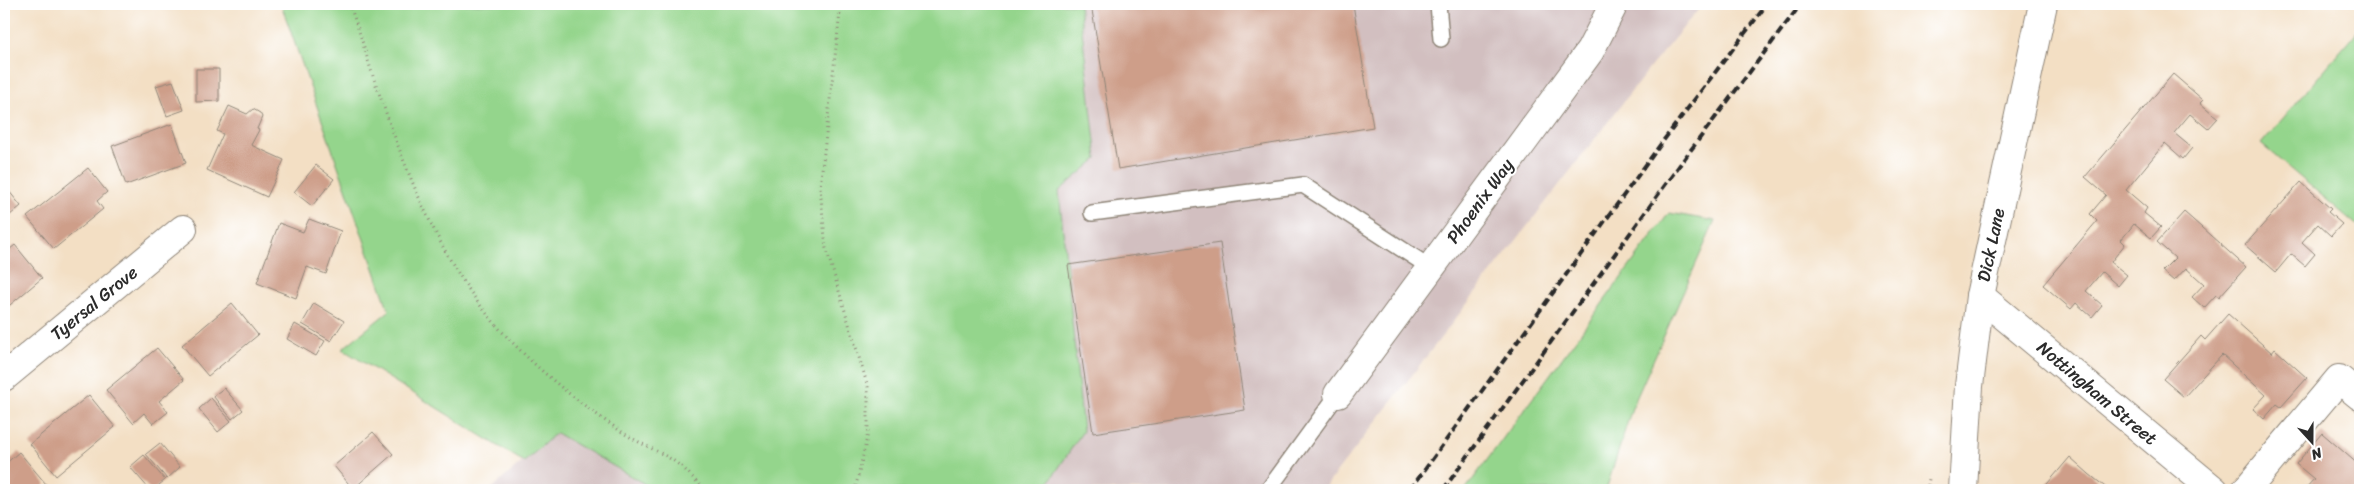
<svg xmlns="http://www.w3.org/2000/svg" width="2364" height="494" font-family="Sriracha,sans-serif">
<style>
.industrial{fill:#d2bfc0}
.green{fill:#94d58c;stroke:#60805c}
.building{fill:#ce9e89}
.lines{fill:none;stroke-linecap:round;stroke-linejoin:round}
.service-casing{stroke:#8f8578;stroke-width:18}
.minor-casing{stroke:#8f8578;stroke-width:30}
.tertiary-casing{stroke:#8f8578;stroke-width:30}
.path{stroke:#8f8578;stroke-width:3;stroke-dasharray:1 4;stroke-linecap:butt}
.service{stroke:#fff;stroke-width:15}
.minor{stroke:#fff;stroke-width:28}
.tertiary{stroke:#fff;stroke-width:28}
.rail{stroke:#2b2b2b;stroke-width:4;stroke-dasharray:8 4;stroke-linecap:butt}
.labels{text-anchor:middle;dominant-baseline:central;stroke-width:4;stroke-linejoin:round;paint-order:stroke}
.street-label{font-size:18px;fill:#2b2b2b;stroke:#fff}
</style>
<rect width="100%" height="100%" fill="#fff"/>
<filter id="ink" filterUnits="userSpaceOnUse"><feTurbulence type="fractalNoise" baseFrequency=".02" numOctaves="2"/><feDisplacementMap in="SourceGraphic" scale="10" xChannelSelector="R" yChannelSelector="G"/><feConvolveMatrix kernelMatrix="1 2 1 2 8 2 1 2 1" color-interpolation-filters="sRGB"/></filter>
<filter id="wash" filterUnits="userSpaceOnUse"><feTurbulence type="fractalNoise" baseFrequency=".0096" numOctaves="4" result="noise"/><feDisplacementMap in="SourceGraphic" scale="20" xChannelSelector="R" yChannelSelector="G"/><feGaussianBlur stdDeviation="1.12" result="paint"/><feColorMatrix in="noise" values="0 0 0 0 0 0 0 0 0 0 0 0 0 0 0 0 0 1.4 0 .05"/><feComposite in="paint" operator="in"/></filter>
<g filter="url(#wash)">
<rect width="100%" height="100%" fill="#f3dfc4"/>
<!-- industrial -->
<g class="industrial">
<path d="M 1079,4 L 1703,4 L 1652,65 L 1323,490 L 1044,490 L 1083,431 L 1059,191 L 1097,159 Z"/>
<path d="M 556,433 L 655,490 L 490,490 Z"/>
</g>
<!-- green -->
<g class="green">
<path d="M 281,4 L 1079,4 L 1097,159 L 1059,191 L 1083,431 L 1044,490 L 655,490 L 556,433 L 524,462 L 342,349 L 389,311 Z"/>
<path d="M 2360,28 L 2360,228 L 2261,144 Z"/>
<path d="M 1669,213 L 1715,221 L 1632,408 L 1606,490 L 1465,490 Z"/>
</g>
<g id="blocks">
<!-- building -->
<g class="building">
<path d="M 1091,4 L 1353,4 L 1373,127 L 1118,169 Z"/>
<path d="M 196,69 L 219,69 L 219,101 L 196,102 Z"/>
<path d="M 2173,74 L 2203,100 L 2200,103 L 2218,118 L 2208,129 L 2190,114 L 2174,133 L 2192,148 L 2183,159 L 2165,143 L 2126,190 L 2147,208 L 2144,213 L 2161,227 L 2151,238 L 2134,224 L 2121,240 L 2125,244 L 2111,262 L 2127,275 L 2118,286 L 2102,272 L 2086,291 L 2102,305 L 2092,317 L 2076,303 L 2071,309 L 2043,285 L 2097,221 L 2090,214 L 2106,195 L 2085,177 Z"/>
<path d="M 173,81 L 184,110 L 167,116 L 156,86 Z"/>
<path d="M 229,106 L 247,114 L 253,109 L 260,113 L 262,117 L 257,129 L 259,130 L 251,145 L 284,160 L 267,197 L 207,170 L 223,134 L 217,131 Z"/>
<path d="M 172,124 L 186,163 L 126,185 L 112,146 Z"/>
<path d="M 316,165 L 334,179 L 312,206 L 294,192 Z"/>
<path d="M 88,168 L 107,192 L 97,201 L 103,209 L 54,249 L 27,217 Z"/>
<path d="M 2301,182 L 2331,209 L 2328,212 L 2342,224 L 2331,236 L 2318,224 L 2302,242 L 2315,254 L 2305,266 L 2291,254 L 2276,272 L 2245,245 Z"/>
<path d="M 4,185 L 21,206 L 4,220 Z"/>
<path d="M 2184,212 L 2246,267 L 2219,297 L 2216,295 L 2204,308 L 2192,297 L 2204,284 L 2186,268 L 2174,281 L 2162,271 L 2175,258 L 2157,242 Z"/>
<path d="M 309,219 L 341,231 L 326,274 L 307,267 L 296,298 L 257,283 L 279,223 L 303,232 Z"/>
<path d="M 1220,243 L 1245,410 L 1093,433 L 1068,265 Z"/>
<path d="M 15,245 L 42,278 L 4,310 L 4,254 Z"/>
<path d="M 232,303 L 258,335 L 208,376 L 182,345 Z"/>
<path d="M 314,303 L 344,321 L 331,341 L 302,324 Z"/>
<path d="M 2228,314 L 2272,353 L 2275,349 L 2307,378 L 2281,407 L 2277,404 L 2264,419 L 2253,409 L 2266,395 L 2222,355 L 2184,397 L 2163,379 L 2201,336 L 2205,340 Z"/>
<path d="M 295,324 L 325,341 L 316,356 L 287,339 Z"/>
<path d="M 157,348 L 184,380 L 159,401 L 168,412 L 153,424 L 144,413 L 133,423 L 106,390 Z"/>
<path d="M 224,388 L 243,410 L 232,419 L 213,396 Z"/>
<path d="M 89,395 L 115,427 L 56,476 L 30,444 Z"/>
<path d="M 211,398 L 231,421 L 218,432 L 199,409 Z"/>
<path d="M 373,432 L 393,454 L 353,489 L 334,466 Z"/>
<path d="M 2322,433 L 2360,466 L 2360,490 L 2327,490 L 2324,488 L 2321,490 L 2304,490 L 2314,479 L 2296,464 Z"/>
<path d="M 160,443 L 180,467 L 167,479 L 146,454 Z"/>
<path d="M 19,452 L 46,484 L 39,490 L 4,490 L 4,465 Z"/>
<path d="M 144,455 L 165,480 L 153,490 L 150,490 L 130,467 Z"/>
<path d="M 2070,457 L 2089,474 L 2109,490 L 2042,490 Z"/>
</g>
</g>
</g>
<g filter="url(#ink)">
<use href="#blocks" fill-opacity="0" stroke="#8f8578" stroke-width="1"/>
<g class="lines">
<!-- service casing -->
<g class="service-casing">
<g id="service">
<path d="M 1438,4 L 1441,39"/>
<path d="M 1092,213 L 1303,185 L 1431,268"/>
<path d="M 1268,490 L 1338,394"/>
</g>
</g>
<!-- minor casing -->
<g class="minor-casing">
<g id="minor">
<path d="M 1980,296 L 2214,490"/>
<path d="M 4,377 L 183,229"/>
<path d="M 1338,394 L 1590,51 L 1614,4"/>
<path d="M 2246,490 L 2339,379 L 2360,396"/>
</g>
</g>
<!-- tertiary casing -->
<g class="tertiary-casing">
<path id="tertiary" d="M 1963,490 L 1969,386 L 1980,296 L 2043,4"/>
</g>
<!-- path -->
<g class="path">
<path d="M 349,4 C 361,33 368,64 379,93 C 410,182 446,277 514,344 C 547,378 586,408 625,434 C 642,445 662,452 678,464 C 688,471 696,482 705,490"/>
<path d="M 841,4 L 820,187 L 826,248 L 868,387 L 868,433 L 855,490"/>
<path d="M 1927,490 L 1929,479"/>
</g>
<!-- service -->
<use href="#service" class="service"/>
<!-- minor -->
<use href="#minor" class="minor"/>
<!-- tertiary -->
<use href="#tertiary" class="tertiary"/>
<!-- rail -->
<g class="rail">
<path d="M 1410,490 L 1663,141 L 1767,4"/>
<path d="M 1443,490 L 1687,155 L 1801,4"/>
</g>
</g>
</g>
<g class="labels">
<!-- street labels -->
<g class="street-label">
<text transform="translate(1480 201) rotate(-54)">Phoenix Way</text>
<text transform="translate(1991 245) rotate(-78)">Dick Lane</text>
<text transform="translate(94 303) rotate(-39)">Tyersal Grove</text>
<text transform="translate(2097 393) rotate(40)">Nottingham Street</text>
</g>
</g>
<!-- margin -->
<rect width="2364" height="494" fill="none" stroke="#fff" stroke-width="20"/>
<!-- north arrow -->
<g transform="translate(2312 442) rotate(159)" stroke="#ffffff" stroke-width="4" paint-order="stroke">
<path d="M0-4L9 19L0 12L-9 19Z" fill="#2b2b2b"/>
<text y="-8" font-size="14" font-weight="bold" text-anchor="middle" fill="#2b2b2b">N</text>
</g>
</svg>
